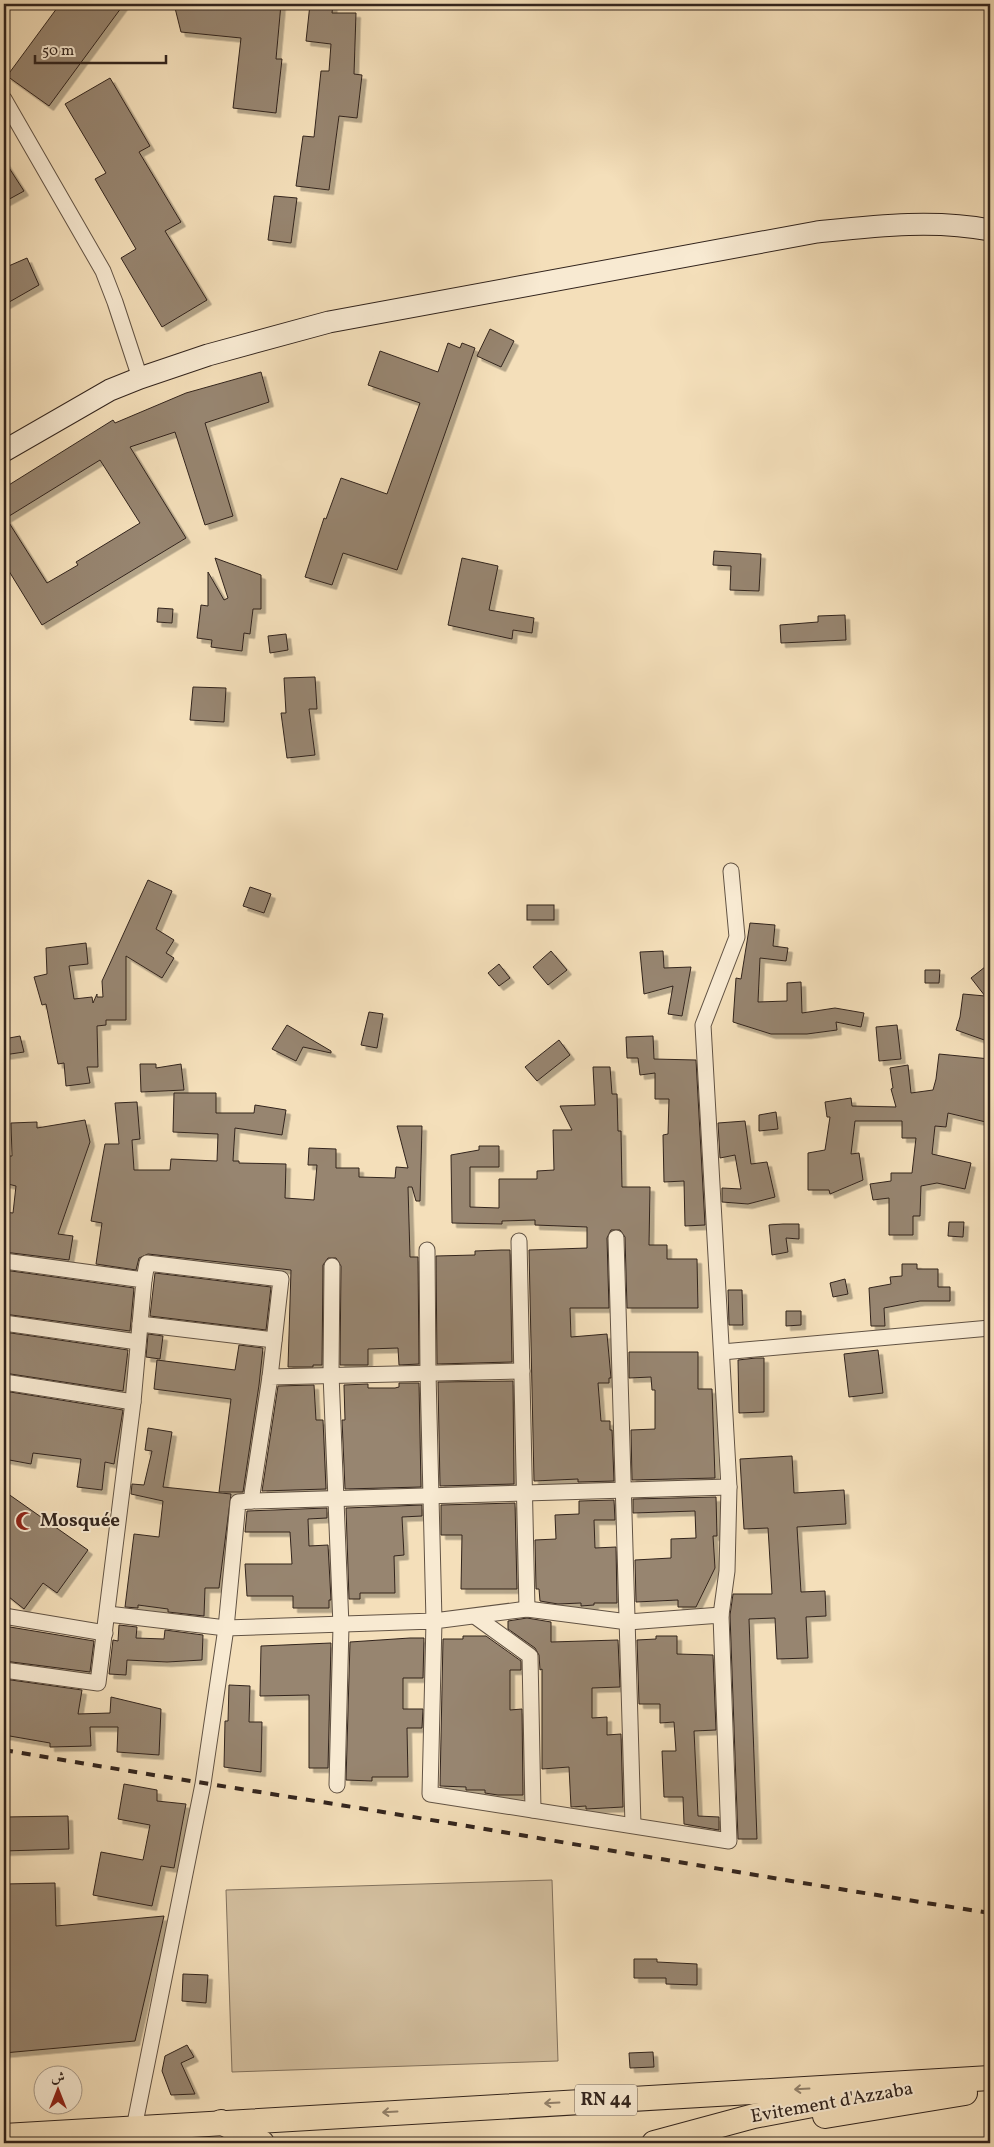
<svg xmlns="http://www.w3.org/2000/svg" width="994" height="2147" font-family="Vollkorn,Amiri,serif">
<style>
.green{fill:#d3bf9f;stroke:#82725e}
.building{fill:#97856f;stroke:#32241d;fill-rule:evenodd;filter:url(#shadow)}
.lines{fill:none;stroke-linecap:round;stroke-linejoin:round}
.street-casing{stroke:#625344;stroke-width:17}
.secondary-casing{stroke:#32241d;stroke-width:23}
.primary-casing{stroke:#32241d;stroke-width:26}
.street{stroke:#f8ead2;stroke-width:15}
.secondary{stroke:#f8ead2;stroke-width:21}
.primary{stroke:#f4dfba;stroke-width:24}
.rail{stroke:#32241d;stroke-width:4;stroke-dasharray:9 9;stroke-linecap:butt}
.oneway{stroke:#93826c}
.labels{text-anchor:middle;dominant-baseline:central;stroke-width:4;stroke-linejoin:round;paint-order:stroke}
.shield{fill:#f8ead2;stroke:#6d5f53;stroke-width:1}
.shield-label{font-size:18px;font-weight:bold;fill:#32241d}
.poi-label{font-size:19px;font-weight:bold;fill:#32241d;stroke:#f8ead2;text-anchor:start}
.street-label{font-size:19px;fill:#32241d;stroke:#f8ead2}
</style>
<defs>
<filter id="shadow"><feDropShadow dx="4.5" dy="4.5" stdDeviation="0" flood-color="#0004"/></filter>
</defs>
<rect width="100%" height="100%" fill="#f4dfba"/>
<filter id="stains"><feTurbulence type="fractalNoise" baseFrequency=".004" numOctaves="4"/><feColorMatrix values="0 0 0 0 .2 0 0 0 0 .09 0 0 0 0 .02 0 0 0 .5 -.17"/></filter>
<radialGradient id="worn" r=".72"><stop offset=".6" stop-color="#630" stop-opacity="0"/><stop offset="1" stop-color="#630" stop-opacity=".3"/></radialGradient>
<!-- green -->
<path class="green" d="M 552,1880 L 558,2061 L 232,2072 L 226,1890 Z"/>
<!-- building -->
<g class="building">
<path d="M 60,4 L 124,4 L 49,106 L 7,76 Z"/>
<path d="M 174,4 L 281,4 L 276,59 L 282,59 L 276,113 L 233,108 L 241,38 L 181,32 Z"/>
<path d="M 310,4 L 333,4 L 332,13 L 356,13 L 354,74 L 362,75 L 357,118 L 339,116 L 329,190 L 296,186 L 303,136 L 314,137 L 321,71 L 329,71 L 331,44 L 306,41 Z"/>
<path d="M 110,78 L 150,146 L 139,152 L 181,222 L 165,231 L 207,300 L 162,327 L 121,258 L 136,249 L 95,179 L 106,173 L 65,104 Z"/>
<path d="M 4,160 L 24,191 L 4,202 Z"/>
<path d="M 274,196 L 297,198 L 291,243 L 268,240 Z"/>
<path d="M 27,258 L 39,285 L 4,305 L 4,268 Z"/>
<path d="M 490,329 L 514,341 L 501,367 L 477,356 Z"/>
<path d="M 448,343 L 460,348 L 462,343 L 475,348 L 397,570 L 343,553 L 332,585 L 305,577 L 324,518 L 326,519 L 341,478 L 387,494 L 420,403 L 368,385 L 380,351 L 438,372 Z"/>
<path d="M 261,372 L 269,402 L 205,423 L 233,516 L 205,525 L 175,432 L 130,447 L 186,538 L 42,625 L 4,563 L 4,488 L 113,420 L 115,423 L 186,393 ZM 100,460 L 140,523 L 76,562 L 78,565 L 47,583 L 6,518 Z"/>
<path d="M 714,551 L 761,554 L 759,591 L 730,590 L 731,566 L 713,565 Z"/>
<path d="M 215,558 L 261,575 L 261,609 L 253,609 L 250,634 L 244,633 L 242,651 L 211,647 L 212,640 L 197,638 L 201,605 L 208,606 L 208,572 L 224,600 L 228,598 Z"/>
<path d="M 462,558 L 498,566 L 489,610 L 534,618 L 532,633 L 513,630 L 512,639 L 448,625 Z"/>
<path d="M 158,608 L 173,609 L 172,623 L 157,622 Z"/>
<path d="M 845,615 L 846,640 L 781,643 L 780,625 L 818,622 L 818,616 Z"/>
<path d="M 286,634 L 288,650 L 270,653 L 268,636 Z"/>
<path d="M 315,677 L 317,709 L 309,709 L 315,755 L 287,758 L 281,713 L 286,713 L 284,678 Z"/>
<path d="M 193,687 L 226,688 L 224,722 L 190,720 Z"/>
<path d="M 148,880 L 172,891 L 156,929 L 174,940 L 166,953 L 174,958 L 162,978 L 126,956 L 126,1020 L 106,1020 L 106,1025 L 97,1026 L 98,1067 L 87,1067 L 90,1083 L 66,1086 L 64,1063 L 58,1064 L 46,1004 L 42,1005 L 34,977 L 47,974 L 46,948 L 86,943 L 88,964 L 69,966 L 74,999 L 92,997 L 93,1003 L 97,994 L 97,997 L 103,997 L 102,981 Z"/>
<path d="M 250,887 L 271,894 L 264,913 L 243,906 Z"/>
<rect x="527" y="905" width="27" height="15"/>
<path d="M 750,923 L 775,925 L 773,946 L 788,948 L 786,961 L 760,958 L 758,1002 L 787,1001 L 787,983 L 801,982 L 802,1013 L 835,1008 L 864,1013 L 861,1027 L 836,1022 L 837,1030 L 807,1034 L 771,1034 L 733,1022 L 736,978 L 741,979 Z"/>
<path d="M 551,951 L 567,970 L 548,985 L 533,967 Z"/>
<path d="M 663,951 L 664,968 L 691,967 L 682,1016 L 668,1014 L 673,986 L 644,994 L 640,952 Z"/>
<path d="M 990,963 L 990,1042 L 956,1030 L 960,1017 L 963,994 L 985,996 L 971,978 Z"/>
<path d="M 499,964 L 510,978 L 499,986 L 488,973 Z"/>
<path d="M 925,970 L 940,970 L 939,983 L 925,983 Z"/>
<path d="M 369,1012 L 383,1014 L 377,1048 L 361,1045 Z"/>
<path d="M 287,1025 L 331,1051 L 331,1053 L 303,1047 L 296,1061 L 272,1049 Z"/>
<path d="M 897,1025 L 901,1059 L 879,1061 L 876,1027 Z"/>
<path d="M 20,1036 L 24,1052 L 4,1055 L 4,1039 Z"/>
<path d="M 653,1036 L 654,1059 L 696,1060 L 705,1225 L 685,1226 L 684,1181 L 664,1182 L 663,1135 L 668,1134 L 669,1099 L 655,1099 L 655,1073 L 640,1075 L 638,1058 L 627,1058 L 626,1037 Z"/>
<path d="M 559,1040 L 570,1055 L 537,1081 L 525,1067 Z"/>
<path d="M 939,1054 L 990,1059 L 990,1123 L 948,1113 L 946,1127 L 935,1126 L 932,1154 L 971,1163 L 965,1189 L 937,1183 L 921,1186 L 920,1216 L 913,1216 L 913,1235 L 889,1235 L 889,1198 L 873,1200 L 870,1184 L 891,1181 L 891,1173 L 912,1173 L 916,1138 L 902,1138 L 902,1121 L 855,1121 L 851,1154 L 859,1153 L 863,1180 L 830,1194 L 829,1190 L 808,1190 L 808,1153 L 825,1150 L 830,1117 L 827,1117 L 825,1102 L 851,1098 L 852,1106 L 896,1107 L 891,1089 L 893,1088 L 890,1068 L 908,1065 L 911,1093 L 933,1090 L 936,1079 Z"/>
<path d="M 140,1064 L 156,1064 L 156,1068 L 181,1064 L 184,1090 L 141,1092 Z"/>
<path d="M 593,1067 L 610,1067 L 612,1094 L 617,1094 L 618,1131 L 621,1131 L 622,1187 L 650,1187 L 649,1245 L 667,1245 L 667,1259 L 697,1259 L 698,1308 L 627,1308 L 625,1237 L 620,1230 L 611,1230 L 607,1238 L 609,1308 L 570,1308 L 571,1337 L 607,1334 L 611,1378 L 609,1378 L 609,1383 L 598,1383 L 601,1421 L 610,1421 L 610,1430 L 612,1430 L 614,1481 L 578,1482 L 578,1479 L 534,1481 L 529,1250 L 587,1248 L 587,1227 L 535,1225 L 535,1220 L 502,1221 L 502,1224 L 452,1223 L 451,1155 L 479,1150 L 479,1146 L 499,1146 L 499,1167 L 470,1167 L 470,1207 L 499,1208 L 499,1179 L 537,1179 L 537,1171 L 554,1170 L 553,1130 L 572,1130 L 560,1106 L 595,1105 Z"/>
<path d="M 174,1093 L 216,1093 L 216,1113 L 254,1113 L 255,1105 L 286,1110 L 282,1135 L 235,1128 L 233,1161 L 239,1161 L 239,1163 L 286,1164 L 285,1198 L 314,1200 L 317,1165 L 308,1165 L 309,1148 L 336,1149 L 336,1168 L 359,1168 L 359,1177 L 395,1178 L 396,1167 L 408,1168 L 397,1126 L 422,1126 L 420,1201 L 416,1201 L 412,1187 L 408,1187 L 410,1257 L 418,1257 L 419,1364 L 399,1365 L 398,1348 L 368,1349 L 368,1365 L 340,1365 L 341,1266 L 336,1258 L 328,1258 L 323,1265 L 322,1365 L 313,1365 L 313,1367 L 288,1367 L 291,1270 L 148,1254 L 139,1258 L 136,1270 L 96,1264 L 102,1223 L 91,1221 L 105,1144 L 119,1144 L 115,1103 L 137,1102 L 140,1139 L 132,1140 L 134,1170 L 170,1170 L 171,1159 L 217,1161 L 218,1134 L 173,1132 Z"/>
<path d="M 776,1112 L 778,1129 L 759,1131 L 759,1115 Z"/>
<path d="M 85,1120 L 90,1142 L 58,1234 L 73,1236 L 69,1260 L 4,1252 L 4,1212 L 13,1213 L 16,1186 L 4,1183 L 4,1156 L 12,1156 L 11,1123 L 37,1122 L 37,1128 Z"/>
<path d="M 745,1121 L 751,1164 L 767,1162 L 775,1197 L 748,1204 L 722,1202 L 722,1188 L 741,1189 L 735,1155 L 720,1158 L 718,1123 Z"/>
<path d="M 949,1222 L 964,1222 L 963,1237 L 948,1236 Z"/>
<path d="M 783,1224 L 799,1224 L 799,1239 L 786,1238 L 788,1252 L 772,1255 L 769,1225 Z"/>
<path d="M 501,1250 L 510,1250 L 512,1362 L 437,1364 L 436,1256 L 475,1255 L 475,1251 Z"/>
<path d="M 902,1264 L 917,1264 L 917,1269 L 938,1269 L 938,1287 L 950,1287 L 950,1301 L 920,1301 L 884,1308 L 885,1326 L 871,1326 L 869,1288 L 891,1284 L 890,1277 L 902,1276 Z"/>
<path d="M 4,1270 L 134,1288 L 130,1331 L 4,1314 Z"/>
<path d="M 155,1273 L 271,1287 L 266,1330 L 150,1316 Z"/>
<path d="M 845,1279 L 848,1294 L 833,1297 L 830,1283 Z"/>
<path d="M 728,1290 L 742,1290 L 743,1325 L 729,1325 Z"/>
<path d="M 786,1311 L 801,1311 L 801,1325 L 786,1326 Z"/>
<path d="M 4,1332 L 128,1350 L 123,1391 L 4,1373 Z"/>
<path d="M 148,1334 L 163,1336 L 160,1359 L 146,1357 Z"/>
<path d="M 239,1345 L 263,1348 L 259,1385 L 243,1492 L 219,1492 L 231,1399 L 154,1389 L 157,1360 L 235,1370 Z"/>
<path d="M 878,1350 L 883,1393 L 849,1397 L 844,1354 Z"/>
<path d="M 629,1352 L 698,1352 L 698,1389 L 712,1389 L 715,1478 L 632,1480 L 631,1430 L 655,1429 L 655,1390 L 652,1390 L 651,1377 L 629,1378 Z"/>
<path d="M 756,1358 L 764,1358 L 764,1412 L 739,1413 L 738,1360 Z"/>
<path d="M 513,1381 L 514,1484 L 440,1486 L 438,1382 Z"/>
<path d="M 399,1383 L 419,1383 L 421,1487 L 345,1489 L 342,1420 L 345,1420 L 344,1385 L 368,1384 L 368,1388 L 395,1388 L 399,1387 Z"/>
<path d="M 314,1385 L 316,1420 L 323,1420 L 326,1489 L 262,1491 L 278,1386 Z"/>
<path d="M 4,1391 L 123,1410 L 114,1464 L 105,1462 L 102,1490 L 77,1487 L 81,1459 L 33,1453 L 31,1464 L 4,1459 Z"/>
<path d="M 148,1428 L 172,1432 L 163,1487 L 231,1494 L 219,1588 L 205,1588 L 204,1616 L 168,1612 L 168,1609 L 138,1605 L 138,1608 L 125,1607 L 134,1534 L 159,1537 L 163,1501 L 131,1494 L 132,1484 L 144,1485 L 152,1451 L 145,1450 Z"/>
<path d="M 792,1456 L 794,1493 L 844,1490 L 846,1524 L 797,1527 L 801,1592 L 825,1591 L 826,1616 L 806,1617 L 808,1658 L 777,1659 L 775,1618 L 749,1619 L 757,1839 L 738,1839 L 730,1615 L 733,1594 L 772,1594 L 768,1528 L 744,1529 L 740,1459 Z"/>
<path d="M 4,1491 L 88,1550 L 57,1593 L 43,1583 L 24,1609 L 4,1593 Z"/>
<path d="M 716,1497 L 717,1536 L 713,1536 L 715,1568 L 696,1607 L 678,1607 L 678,1600 L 636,1602 L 635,1560 L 671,1558 L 671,1539 L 696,1538 L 695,1511 L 633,1513 L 633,1499 Z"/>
<path d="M 614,1500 L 615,1520 L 594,1520 L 595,1548 L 616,1547 L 617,1603 L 594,1603 L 594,1605 L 581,1606 L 581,1603 L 558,1604 L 540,1601 L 539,1589 L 536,1589 L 535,1540 L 556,1539 L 555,1515 L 579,1514 L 579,1501 Z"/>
<path d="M 515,1503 L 517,1589 L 461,1589 L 462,1535 L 441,1535 L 441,1505 Z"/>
<path d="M 422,1505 L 422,1516 L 402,1517 L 404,1555 L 394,1556 L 395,1593 L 360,1593 L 360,1599 L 349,1599 L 346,1508 Z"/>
<path d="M 327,1508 L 327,1518 L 308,1519 L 309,1546 L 328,1545 L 331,1600 L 329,1600 L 329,1608 L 293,1608 L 293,1596 L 247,1596 L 245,1564 L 292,1564 L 290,1532 L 245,1532 L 247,1511 Z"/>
<path d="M 527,1618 L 551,1622 L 551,1642 L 618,1640 L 620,1687 L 592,1688 L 592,1718 L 607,1717 L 607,1735 L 621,1734 L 623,1807 L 586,1809 L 586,1806 L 571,1807 L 569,1767 L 542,1769 L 542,1669 L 540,1670 L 539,1655 L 535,1648 L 508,1629 L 508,1621 Z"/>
<path d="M 119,1625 L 137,1627 L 136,1638 L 164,1639 L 165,1630 L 203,1635 L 202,1660 L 167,1662 L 127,1660 L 126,1675 L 109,1674 L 113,1640 L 118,1641 Z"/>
<path d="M 4,1626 L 94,1641 L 90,1672 L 4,1661 Z"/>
<path d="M 463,1636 L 486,1636 L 521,1661 L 521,1670 L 510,1670 L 510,1710 L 522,1709 L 523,1795 L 498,1795 L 485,1793 L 485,1790 L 466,1790 L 466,1787 L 440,1786 L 443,1639 L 463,1639 Z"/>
<path d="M 656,1636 L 677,1636 L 677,1654 L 713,1655 L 716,1730 L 694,1731 L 698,1816 L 719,1817 L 719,1830 L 684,1824 L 683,1797 L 664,1797 L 662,1751 L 676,1751 L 674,1722 L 660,1723 L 660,1704 L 639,1704 L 637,1640 L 656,1639 Z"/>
<path d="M 410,1638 L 424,1638 L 423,1678 L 403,1678 L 403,1709 L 423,1709 L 422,1728 L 407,1728 L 408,1777 L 372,1777 L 372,1781 L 346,1780 L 350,1642 Z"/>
<path d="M 331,1643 L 328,1768 L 309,1768 L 309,1695 L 260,1696 L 261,1646 Z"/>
<path d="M 4,1679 L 82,1690 L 78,1714 L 110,1713 L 111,1697 L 161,1709 L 159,1755 L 117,1752 L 118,1727 L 90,1727 L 91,1746 L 50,1747 L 50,1743 L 4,1735 Z"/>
<path d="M 229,1685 L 250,1686 L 249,1722 L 262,1722 L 261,1772 L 224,1767 L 225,1721 L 228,1721 Z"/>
<path d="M 124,1784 L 157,1790 L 157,1801 L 186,1804 L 174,1868 L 161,1866 L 152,1906 L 93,1895 L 101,1852 L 143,1860 L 150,1825 L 118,1819 Z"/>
<path d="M 68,1816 L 69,1849 L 4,1851 L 4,1817 Z"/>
<path d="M 55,1883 L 56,1926 L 164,1916 L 135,2041 L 4,2053 L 4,1884 Z"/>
<path d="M 634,1959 L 657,1959 L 657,1962 L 697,1964 L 697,1985 L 666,1984 L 666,1978 L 634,1978 Z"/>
<path d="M 183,1974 L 208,1975 L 206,2003 L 182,2001 Z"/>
<path d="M 187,2045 L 194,2057 L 181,2063 L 195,2094 L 171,2095 L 162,2071 L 165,2056 Z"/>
<path d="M 653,2052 L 654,2067 L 630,2068 L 629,2053 Z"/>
</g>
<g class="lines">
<!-- street casing -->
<g class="street-casing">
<g id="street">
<path d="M 4,99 L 103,271 L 115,302 L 140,378"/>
<path d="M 616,1238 L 633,1825"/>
<path d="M 519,1241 L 527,1609"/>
<path d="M 4,1261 L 144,1280 L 133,1402 L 98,1683 L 4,1670"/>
<path d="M 332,1266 L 331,1374 L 341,1626 L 337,1785"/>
<path d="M 144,1280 L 147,1263 L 281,1279 L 270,1377"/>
<path d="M 4,1323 L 138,1342"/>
<path d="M 140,1324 L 274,1340"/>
<path d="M 722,1352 L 990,1328"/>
<path d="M 4,1382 L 133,1402"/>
<path d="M 251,1501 L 729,1487"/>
<path d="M 108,1614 L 226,1628 L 434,1621 L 527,1609 L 628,1622 L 721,1615 L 729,1841 L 430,1794 L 434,1621 L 428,1373 L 427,1250"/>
<path d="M 721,1615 L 727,1571 L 729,1487 L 703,1025 L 737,937 L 731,871"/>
<path d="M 4,1616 L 105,1633"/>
<path d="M 476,1617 L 530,1656 L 533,1810"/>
<path d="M 134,2128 L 203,1784 L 226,1628 L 238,1502 L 251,1501 L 270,1377 L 522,1371"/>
</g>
</g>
<!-- secondary casing -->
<g class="secondary-casing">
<path id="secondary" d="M 4,451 L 110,390 L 140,378 L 208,355 L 329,322 L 817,232 C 875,226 933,219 990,230"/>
</g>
<!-- primary casing -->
<g class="primary-casing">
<g id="primary">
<path d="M 825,2116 L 965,2093"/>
<path d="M 221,2122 L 262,2143"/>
<path d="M 4,2136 L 990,2078"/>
<path d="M 654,2143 L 754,2116 L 844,2099"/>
</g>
</g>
<!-- street -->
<use href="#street" class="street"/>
<!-- secondary -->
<use href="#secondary" class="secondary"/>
<!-- primary -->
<use href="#primary" class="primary"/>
<!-- rail -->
<path class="rail" d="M 4,1750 C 126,1771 248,1790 371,1810 C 577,1844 783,1881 990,1913"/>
</g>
<!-- one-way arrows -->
<defs><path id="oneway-shaft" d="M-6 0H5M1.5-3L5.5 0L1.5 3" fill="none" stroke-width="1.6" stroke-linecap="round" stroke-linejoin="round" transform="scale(1.25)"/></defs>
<g class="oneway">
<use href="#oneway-shaft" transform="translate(802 2089) rotate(177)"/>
<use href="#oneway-shaft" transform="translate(552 2103) rotate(177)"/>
<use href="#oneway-shaft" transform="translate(390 2112) rotate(177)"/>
</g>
<!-- icons -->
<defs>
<g id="mosque-bare" transform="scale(1.5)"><path d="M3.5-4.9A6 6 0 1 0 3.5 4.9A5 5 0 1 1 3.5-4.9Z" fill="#8f2418" stroke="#f8ead2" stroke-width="2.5" paint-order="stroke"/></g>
</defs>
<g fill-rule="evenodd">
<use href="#mosque-bare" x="25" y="1521"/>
</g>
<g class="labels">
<!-- shield labels -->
<rect class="shield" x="575" y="2084.5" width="62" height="31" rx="4"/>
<g class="shield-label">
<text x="606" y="2100">RN 44</text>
</g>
<!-- poi labels -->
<g class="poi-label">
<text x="40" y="1521">Mosquée</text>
</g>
<!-- street labels -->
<g class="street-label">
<text transform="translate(832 2103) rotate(-10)">Evitement d'Azzaba</text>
</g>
</g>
<!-- margin -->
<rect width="994" height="2147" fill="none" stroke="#f4dfba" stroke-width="20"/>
<rect x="5" y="5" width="984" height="2137" fill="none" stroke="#32241d" stroke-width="2.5"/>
<rect x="10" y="10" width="974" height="2127" fill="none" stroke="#32241d"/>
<!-- north arrow -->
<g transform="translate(58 2090)"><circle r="24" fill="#f8ead2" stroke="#a99b8a"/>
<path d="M0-4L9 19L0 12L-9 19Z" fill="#8f2418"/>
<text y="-8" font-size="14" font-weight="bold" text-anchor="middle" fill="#32241d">ش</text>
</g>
<!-- scale -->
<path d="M35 55v8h131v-8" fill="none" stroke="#32241d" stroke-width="2.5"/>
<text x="42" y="55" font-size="15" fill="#32241d" stroke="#f8ead2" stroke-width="4" paint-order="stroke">50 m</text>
<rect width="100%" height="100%" filter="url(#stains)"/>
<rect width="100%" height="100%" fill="url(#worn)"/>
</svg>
